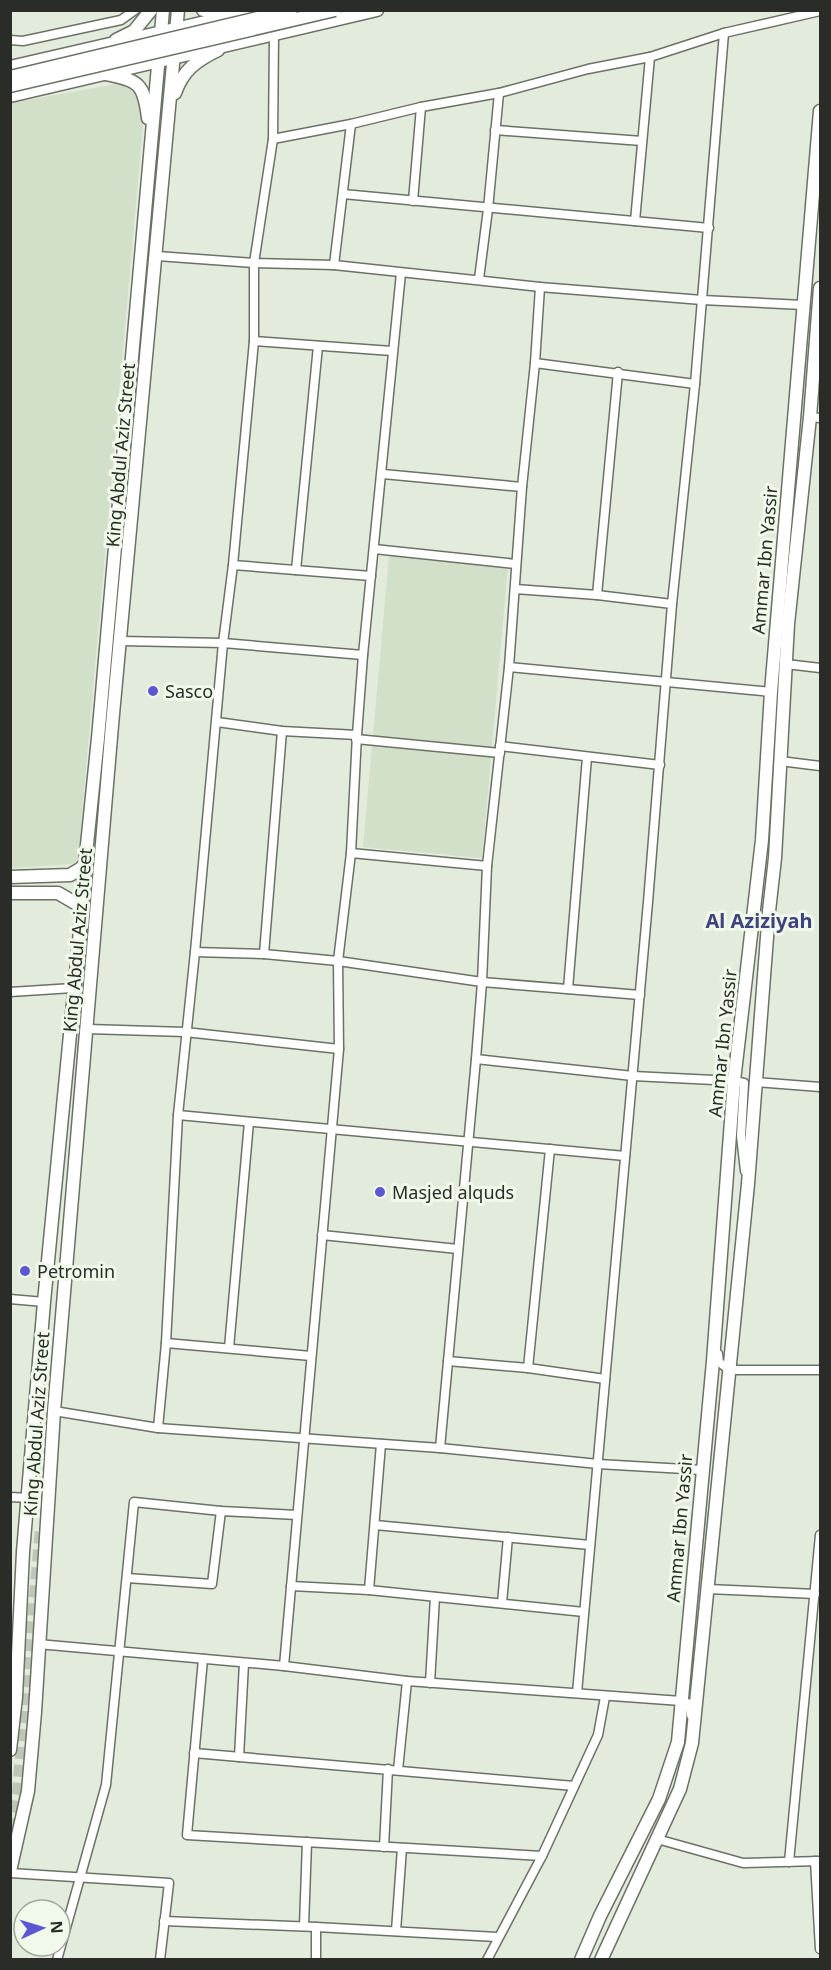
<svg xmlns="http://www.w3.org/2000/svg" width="831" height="1970" font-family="'Noto Sans',sans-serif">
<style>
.built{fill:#d2dfc9}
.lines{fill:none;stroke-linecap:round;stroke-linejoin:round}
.secondary-tunnel{stroke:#bec6b8;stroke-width:12;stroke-dasharray:12 6;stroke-linecap:butt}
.street-casing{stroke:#6a7265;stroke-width:11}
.secondary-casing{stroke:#6a7265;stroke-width:15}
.primary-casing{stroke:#6a7265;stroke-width:15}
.street{stroke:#fff;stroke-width:8}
.secondary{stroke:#fff;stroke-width:12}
.primary{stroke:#fff;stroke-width:12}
.primary-bridge-casing{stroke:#6a7265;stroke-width:15;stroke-linecap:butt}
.primary-bridge{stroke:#fff;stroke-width:12}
.poi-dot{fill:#5d58d1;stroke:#f0f9ea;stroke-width:2}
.labels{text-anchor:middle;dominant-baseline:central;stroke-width:6;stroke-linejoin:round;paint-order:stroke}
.street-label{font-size:18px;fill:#2a2d27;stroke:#f0f9ea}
.poi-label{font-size:18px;fill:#2a2d27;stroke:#f0f9ea;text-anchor:start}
.neighbourhood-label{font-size:20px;font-weight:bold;fill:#41437f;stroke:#f0f9ea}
</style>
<rect width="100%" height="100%" fill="#e3ecdc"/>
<!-- built -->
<g class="built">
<path d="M 116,84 L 132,87 L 142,96 L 144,113 L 78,859 L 72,864 L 11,868 L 11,103 Z"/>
<path d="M 389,556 L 508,566 L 482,858 L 363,847 Z"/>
</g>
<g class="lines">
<!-- secondary-tunnel -->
<path class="secondary-tunnel" d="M 10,1830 L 18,1790 L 41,1527"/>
<!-- street casing -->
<g class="street-casing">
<g id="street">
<path d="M 10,40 L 23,41 L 121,20 L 135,10"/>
<path d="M 495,130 L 642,141"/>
<path d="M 273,139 L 351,124 L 421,107 L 499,93 L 588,69 L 650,57 L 724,33 L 820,11"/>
<path d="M 343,194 L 709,228"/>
<path d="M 413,201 L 421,107"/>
<path d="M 635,221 L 650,57"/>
<path d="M 157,256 L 254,263 L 334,265 L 540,287 L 702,300 L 803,305"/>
<path d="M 334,265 L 351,124"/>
<path d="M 479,279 L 488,209 L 499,93"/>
<path d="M 254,341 L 392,351"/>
<path d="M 535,363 L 695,384"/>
<path d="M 810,417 L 820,418"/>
<path d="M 383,474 L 522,487"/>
<path d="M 374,549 L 516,564"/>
<path d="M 233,565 L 371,576"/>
<path d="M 296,570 L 318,346"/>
<path d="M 515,589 L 597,595 L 672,604"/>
<path d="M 597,595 L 618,372"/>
<path d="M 121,641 L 223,643 L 363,655"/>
<path d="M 786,664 L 820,668"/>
<path d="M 509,667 L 771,692"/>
<path d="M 217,722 L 282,731 L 357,735"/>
<path d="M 356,739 L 500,753"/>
<path d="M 500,746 L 660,765"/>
<path d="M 780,761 L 820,766"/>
<path d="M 351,853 L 487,866"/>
<path d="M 195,952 L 264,954 L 338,961 L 482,982 L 640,995"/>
<path d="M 264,954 L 282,731"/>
<path d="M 568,989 L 587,757"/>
<path d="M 10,992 L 73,988"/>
<path d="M 88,1029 L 185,1032 L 339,1049"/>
<path d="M 476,1059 L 633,1076 L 734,1081 L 744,1083 L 741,1136 L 745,1171"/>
<path d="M 756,1082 L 820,1087"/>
<path d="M 178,1115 L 625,1156"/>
<path d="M 322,1235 L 458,1249"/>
<path d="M 10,1299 L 44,1302"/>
<path d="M 166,1343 L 311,1356"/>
<path d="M 229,1348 L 249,1122"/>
<path d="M 718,1354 L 719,1362 L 729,1370 L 820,1370"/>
<path d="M 448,1361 L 528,1368 L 605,1379"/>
<path d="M 528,1368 L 550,1149"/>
<path d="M 54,1411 L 158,1428 L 440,1448 L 598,1464 L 702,1470"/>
<path d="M 158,1428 L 166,1343 L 178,1115 L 195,952 L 223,643 L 233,565 L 254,341 L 254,263 L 273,139 L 274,35"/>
<path d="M 440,1448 L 476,1059 L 482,982 L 487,866 L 509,667 L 522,487 L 535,363 L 540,287"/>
<path d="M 10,1497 L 29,1498"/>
<path d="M 375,1525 L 590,1545"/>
<path d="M 127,1578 L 212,1584 L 221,1511"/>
<path d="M 291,1586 L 369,1590 L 584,1612"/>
<path d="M 708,1589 L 815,1594"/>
<path d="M 369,1590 L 381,1444"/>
<path d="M 502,1603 L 508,1537"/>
<path d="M 38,1644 L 284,1666 L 407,1681 L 681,1701 L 688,1703 L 691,1709 L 691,1715"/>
<path d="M 203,1659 L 187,1835 L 542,1856"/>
<path d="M 284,1666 L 339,1049 L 338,961 L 351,853 L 357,735 L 363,655 L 401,273"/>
<path d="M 430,1683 L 435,1597"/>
<path d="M 577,1693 L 648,902 L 672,604 L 695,384 L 724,33"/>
<path d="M 194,1753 L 574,1786"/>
<path d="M 239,1757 L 244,1663"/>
<path d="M 398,1770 L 407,1681"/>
<path d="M 657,1839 L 743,1863 L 820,1861"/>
<path d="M 384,1847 L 388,1769"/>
<path d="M 815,1861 L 820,1949"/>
<path d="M 789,1862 L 820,1535"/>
<path d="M 10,1873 L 169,1883 L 160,1960"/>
<path d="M 164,1921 L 316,1927 L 497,1937"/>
<path d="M 304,1926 L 307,1842"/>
<path d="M 316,1927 L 316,1960"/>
<path d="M 396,1931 L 402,1848"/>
<path d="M 57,1960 L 106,1785 L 134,1502 L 221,1511 L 297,1515"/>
<path d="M 487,1960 L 542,1856 L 598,1735 L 605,1697"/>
</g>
</g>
<!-- secondary casing -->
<g class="secondary-casing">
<g id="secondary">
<path d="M 203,10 L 231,16"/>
<path d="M 116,40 L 134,31 L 151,10"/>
<path d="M 106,74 C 139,80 144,84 148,118"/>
<path d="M 175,93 C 183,70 197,60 218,50"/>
<path d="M 10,877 L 70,875 L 80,869 L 85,864"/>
<path d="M 10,893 L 58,893 L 82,907"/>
<path d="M 10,1750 L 16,1697 L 23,1552 L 44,1302 L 79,942 L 85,864 L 98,738 L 163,10"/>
<path d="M 10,1871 L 28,1791 L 35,1712 L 54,1411 L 112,725 L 178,10"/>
<path d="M 581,1960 L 600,1916 L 659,1799 L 678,1742 L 713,1361 L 734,1081 L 762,840 L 771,692 L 820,111"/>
<path d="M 601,1960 L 680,1789 L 692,1743 L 748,1184 L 769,911 L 775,858 L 788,624 L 810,417 L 820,288"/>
</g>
</g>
<!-- primary casing -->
<g class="primary-casing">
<g id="primary">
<path d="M 10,67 L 258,10"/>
<path d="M 10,96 L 377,10"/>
</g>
</g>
<!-- street -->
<use href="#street" class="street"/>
<!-- secondary -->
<use href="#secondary" class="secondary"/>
<!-- primary -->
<use href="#primary" class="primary"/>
<!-- primary-bridge casing -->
<g class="primary-bridge-casing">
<g id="primary-bridge">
<path d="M 10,77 L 291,10"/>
<path d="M 10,86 L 335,10"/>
</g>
</g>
<!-- primary-bridge -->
<use href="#primary-bridge" class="primary-bridge"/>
</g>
<!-- markers -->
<g class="poi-dot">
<circle cx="153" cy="691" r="6"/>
<circle cx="380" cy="1192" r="6"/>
<circle cx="25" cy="1271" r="6"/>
</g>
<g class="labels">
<!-- street labels -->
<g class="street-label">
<text transform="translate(120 455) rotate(-85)">King Abdul Aziz Street</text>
<text transform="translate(764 560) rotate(-85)">Ammar Ibn Yassir</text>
<text transform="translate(77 940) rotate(-85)">King Abdul Aziz Street</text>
<text transform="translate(722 1043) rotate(-84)">Ammar Ibn Yassir</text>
<text transform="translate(36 1424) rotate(-86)">King Abdul Aziz Street</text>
<text transform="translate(679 1528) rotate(-85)">Ammar Ibn Yassir</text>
</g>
<!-- poi labels -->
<g class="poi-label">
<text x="165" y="691">Sasco</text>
<text x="392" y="1192">Masjed alquds</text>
<text x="37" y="1271">Petromin</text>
</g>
<!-- neighbourhood labels -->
<g class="neighbourhood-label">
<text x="759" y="920">Al Aziziyah</text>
</g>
</g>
<!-- border -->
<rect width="831" height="1970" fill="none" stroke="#2a2d27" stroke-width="24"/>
<!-- north arrow -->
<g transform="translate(42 1928) rotate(86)"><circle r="28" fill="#f0f9ea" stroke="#a1a79c" stroke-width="1.5"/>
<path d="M0-4.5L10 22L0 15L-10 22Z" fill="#5d58d1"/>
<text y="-9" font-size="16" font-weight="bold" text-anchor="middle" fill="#2a2d27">N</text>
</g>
</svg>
